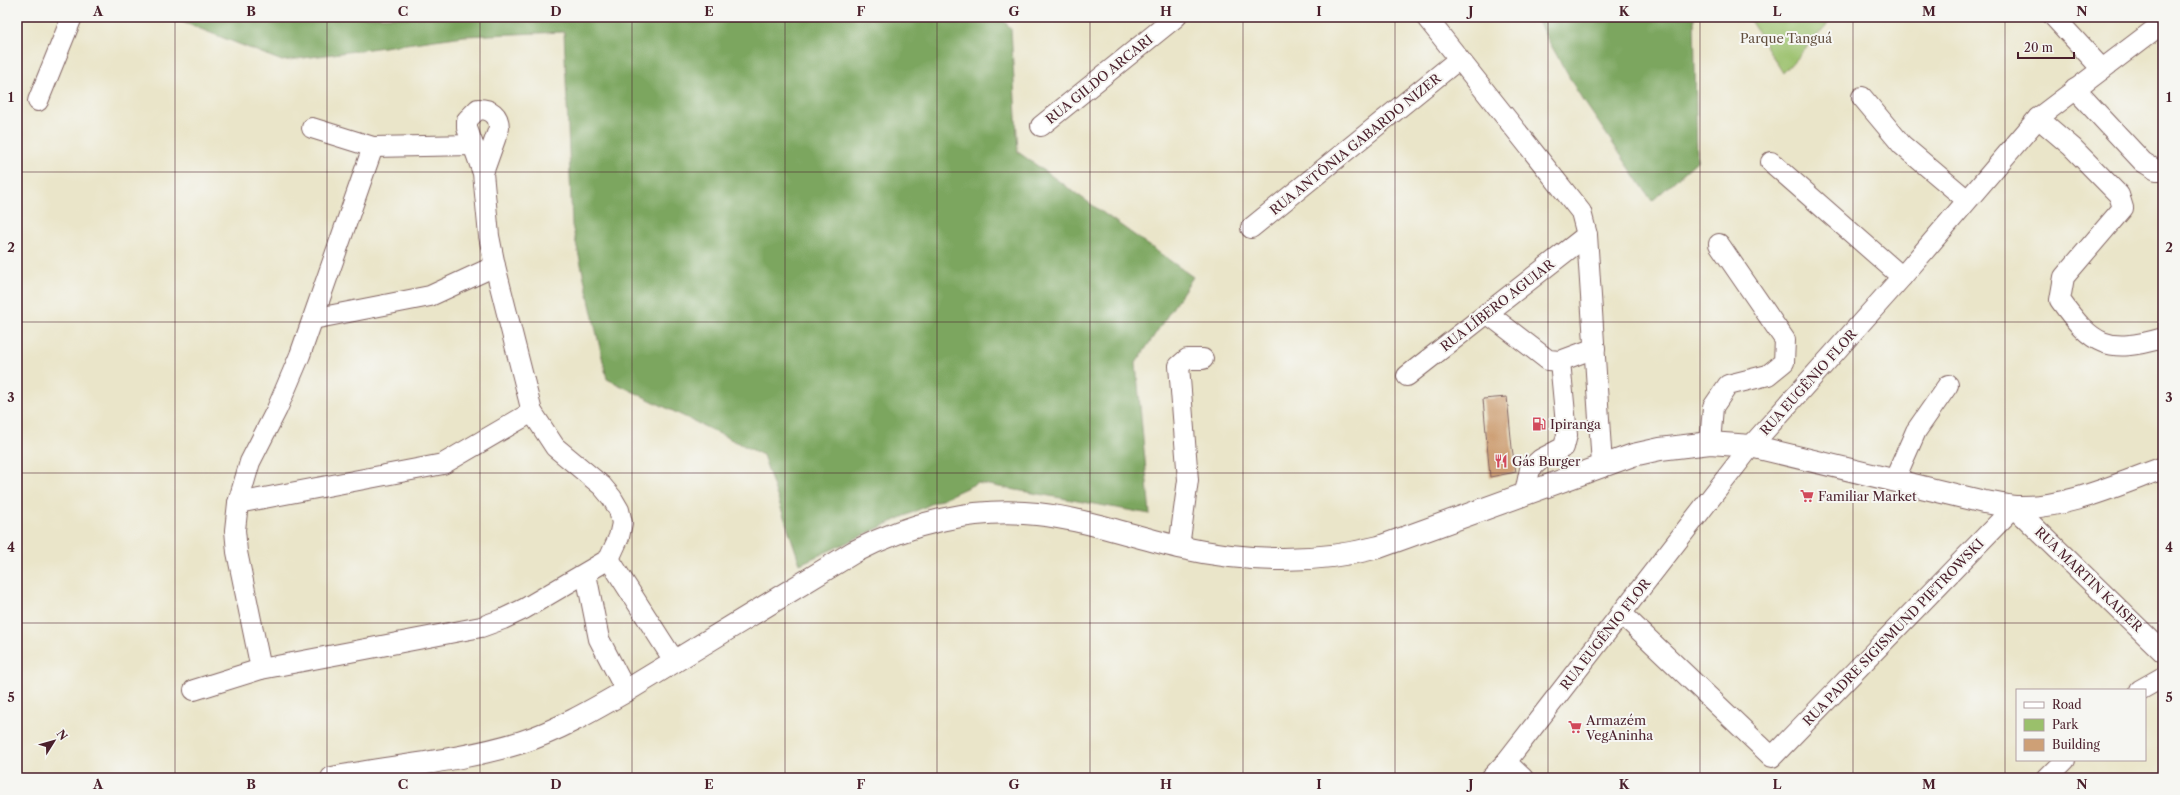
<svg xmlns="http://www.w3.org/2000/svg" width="2180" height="795" font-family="'Libre Caslon Text',serif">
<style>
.green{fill:#9ac06b;stroke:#72704b}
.forest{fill:#7ba65f;stroke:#626245}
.building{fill:#cea076}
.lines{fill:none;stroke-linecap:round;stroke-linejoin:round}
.minor-casing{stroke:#826462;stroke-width:22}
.major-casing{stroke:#826462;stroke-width:24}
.minor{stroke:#fff;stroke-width:20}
.major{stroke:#fff;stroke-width:22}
.grid{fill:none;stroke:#4a1f2b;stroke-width:1;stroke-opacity:0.55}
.labels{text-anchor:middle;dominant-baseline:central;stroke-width:4;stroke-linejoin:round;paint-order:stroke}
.park-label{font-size:13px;fill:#624f3e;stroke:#f6f6f2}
.street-label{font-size:13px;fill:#4a1f2b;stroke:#f6f6f2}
.poi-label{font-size:13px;fill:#4a1f2b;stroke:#f6f6f2;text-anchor:start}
.neatline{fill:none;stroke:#4a1f2b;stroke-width:1.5}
.grid-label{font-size:13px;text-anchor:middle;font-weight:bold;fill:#4a1f2b}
</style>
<rect width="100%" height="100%" fill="#f6f6f2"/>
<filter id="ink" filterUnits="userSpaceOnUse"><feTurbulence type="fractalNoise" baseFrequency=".025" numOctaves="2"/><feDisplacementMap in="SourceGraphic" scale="8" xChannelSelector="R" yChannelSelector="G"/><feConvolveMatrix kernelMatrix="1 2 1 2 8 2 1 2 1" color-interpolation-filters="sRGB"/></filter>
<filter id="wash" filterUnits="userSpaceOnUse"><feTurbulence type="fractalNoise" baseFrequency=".012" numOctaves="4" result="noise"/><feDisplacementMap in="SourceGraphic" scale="16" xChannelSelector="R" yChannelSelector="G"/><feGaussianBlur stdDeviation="0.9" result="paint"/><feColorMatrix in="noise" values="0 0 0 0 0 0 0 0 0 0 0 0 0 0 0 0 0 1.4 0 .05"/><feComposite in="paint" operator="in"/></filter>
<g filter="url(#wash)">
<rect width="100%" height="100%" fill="#eae5c9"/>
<!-- green -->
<path class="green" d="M 1748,17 L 1834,17 L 1783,73 Z"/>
<!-- forest -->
<g class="forest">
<path d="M 180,17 L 1001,17 L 1011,29 L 1018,152 L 1193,277 L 1136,363 L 1150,514 L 977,483 L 800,564 L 763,455 L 607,379 L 572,225 L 564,32 L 464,36 L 282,61 L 180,21 Z"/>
<path d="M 1535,17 L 1694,17 L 1697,161 L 1652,201 L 1577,91 Z"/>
</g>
<g id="blocks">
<!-- building -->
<path class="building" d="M 1507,397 L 1512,448 L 1516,472 L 1490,477 L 1483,399 Z"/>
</g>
</g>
<g filter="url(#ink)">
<use href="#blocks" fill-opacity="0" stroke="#826462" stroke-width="1"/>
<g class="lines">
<!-- minor casing -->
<g class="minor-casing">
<g id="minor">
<path d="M 1426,17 L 1581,212 L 1587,235 L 1602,465"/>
<path d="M 2054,17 L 2102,69"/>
<path d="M 2075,89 L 2143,162 L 2156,170 L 2163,170"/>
<path d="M 1862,97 L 1902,145 L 1967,200"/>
<path d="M 38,101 L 72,17"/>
<path d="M 2038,118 L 2072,147 L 2119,195 L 2123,208 L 2064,277 L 2060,300 C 2093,346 2107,354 2163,338"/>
<path d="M 1041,126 L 1176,17"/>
<path d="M 312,128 L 373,147 L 473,145"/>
<path d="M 1771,162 L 1902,277"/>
<path d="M 1251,228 L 1459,59"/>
<path d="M 1487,313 L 1548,360 L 1560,361 L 1595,348"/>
<path d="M 313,319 L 430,296 L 495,266"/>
<path d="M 1407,376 L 1587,235"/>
<path d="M 1710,443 L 1713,407 L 1728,385 L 1768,375 L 1784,362 L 1785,340 L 1719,244"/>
<path d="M 1894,481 L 1916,431 L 1948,385"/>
<path d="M 1525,493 L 1530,469 L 1541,459 L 1564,447 L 1567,435 L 1560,361"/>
<path d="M 238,503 L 443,464 L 532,412"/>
<path d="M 1179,547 L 1188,480 L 1179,366 L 1187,359 L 1203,359"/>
<path d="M 609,559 L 675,662"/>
<path d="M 586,574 L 599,639 L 626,691"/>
<path d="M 1621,613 L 1772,757 L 2014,507 L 2163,652"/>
<path d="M 261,669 L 237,552 L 235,530 L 238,503 L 250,462 L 277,409 L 300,355 L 373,147"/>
<path d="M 194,690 L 261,669 L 481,627 L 503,619 L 524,609 L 609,559 L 619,537 L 622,523 L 619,510 L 612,498 L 602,486 L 555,447 L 532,412 L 495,266 L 489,236 L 483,173 L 467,128 L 467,120 L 478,109 C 491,109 499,115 499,128 L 483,173"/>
<path d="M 2140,690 L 2163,677"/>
<path d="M 1506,762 L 1523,778"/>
<path d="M 1491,778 L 1506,762 L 1751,446 L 1902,277 L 2038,118 L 2163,23"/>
<path d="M 2047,778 L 2065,760"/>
</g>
</g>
<!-- major casing -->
<g class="major-casing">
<path id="major" d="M 332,778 C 395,766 461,761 522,742 C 559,730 593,710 626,691 L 854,552 C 910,523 974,507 1037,514 C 1085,519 1132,536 1178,547 C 1245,562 1313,564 1379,547 L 1633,455 L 1660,449 L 1710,443 L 1751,446 L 1984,502 C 1994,503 2005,506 2015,507 C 2065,509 2116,485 2163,468"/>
</g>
<!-- minor -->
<use href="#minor" class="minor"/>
<!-- major -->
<use href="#major" class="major"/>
</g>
</g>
<!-- grid -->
<path class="grid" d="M 175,17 L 175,778M 327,17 L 327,778M 480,17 L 480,778M 632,17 L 632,778M 785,17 L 785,778M 937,17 L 937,778M 1090,17 L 1090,778M 1243,17 L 1243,778M 1395,17 L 1395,778M 1548,17 L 1548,778M 1700,17 L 1700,778M 1853,17 L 1853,778M 2005,17 L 2005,778M 17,172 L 2163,172M 17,322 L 2163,322M 17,473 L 2163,473M 17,623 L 2163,623"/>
<!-- icons -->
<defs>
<g id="fuel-bare" transform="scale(1.08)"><path d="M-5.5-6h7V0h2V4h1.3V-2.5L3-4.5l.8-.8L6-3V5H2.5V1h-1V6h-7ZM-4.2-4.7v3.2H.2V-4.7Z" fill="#d1495b" stroke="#f6f6f2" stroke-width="2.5" paint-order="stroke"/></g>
<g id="restaurant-bare" transform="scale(1.08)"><path d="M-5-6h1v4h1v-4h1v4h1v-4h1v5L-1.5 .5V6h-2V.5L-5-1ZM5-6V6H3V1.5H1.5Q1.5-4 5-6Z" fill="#d1495b" stroke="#f6f6f2" stroke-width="2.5" paint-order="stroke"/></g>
<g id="supermarket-bare" transform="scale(1.08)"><path d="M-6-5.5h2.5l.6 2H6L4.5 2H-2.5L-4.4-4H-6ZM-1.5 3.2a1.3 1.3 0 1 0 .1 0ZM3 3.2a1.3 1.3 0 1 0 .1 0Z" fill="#d1495b" stroke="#f6f6f2" stroke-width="2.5" paint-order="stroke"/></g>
</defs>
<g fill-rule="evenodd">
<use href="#fuel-bare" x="1539" y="424"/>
<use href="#restaurant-bare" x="1501" y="461"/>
<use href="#supermarket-bare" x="1807" y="496"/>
<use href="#supermarket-bare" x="1575" y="727"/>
</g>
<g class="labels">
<!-- park labels -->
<g class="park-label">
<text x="1786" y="38">Parque Tanguá</text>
</g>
<!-- street labels -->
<g class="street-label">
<text transform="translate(1099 79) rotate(-39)">RUA GILDO ARCARI</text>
<text transform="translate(1355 144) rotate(-39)">RUA ANTÔNIA GABARDO NIZER</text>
<text transform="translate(1497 305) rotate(-38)">RUA LÍBERO AGUIAR</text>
<text transform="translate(1808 382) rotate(-48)">RUA EUGÊNIO FLOR</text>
<text transform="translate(2089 579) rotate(44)">RUA MARTIN KAISER</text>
<text transform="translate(1893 632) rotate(-46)">RUA PADRE SIGISMUND PIETROWSKI</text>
<text transform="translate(1605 634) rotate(-52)">RUA EUGÊNIO FLOR</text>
</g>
<!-- poi labels -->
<g class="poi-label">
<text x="1550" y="424">Ipiranga</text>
<text x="1512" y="461">Gás Burger</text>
<text x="1818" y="496">Familiar Market</text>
<text x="1586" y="720">Armazém<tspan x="1586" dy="15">VegAninha</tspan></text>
</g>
</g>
<!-- margin -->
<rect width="2180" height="795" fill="none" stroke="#f6f6f2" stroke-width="44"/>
<!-- legend -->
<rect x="2016" y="689" width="130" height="72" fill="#f6f6f2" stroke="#b1a0a2"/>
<rect x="2024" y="702" width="20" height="6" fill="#ffffff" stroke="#b1a0a2"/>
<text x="2052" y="709" font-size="12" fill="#4a1f2b">Road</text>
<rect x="2024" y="719" width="20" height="12" fill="#9ac06b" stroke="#b1a0a2"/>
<text x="2052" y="729" font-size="12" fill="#4a1f2b">Park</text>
<rect x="2024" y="739" width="20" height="12" fill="#cea076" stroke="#b1a0a2"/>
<text x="2052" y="749" font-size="12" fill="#4a1f2b">Building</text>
<!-- north arrow -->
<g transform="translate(54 741) rotate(53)" stroke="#f6f6f2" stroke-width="3" paint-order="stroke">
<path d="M0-3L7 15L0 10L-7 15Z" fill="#4a1f2b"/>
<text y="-6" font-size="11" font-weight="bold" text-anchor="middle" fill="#4a1f2b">N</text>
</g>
<!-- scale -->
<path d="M2018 52v6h56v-6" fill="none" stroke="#4a1f2b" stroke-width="2"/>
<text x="2024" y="52" font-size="12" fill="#4a1f2b" stroke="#f6f6f2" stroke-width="3" paint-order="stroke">20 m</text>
<rect x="22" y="22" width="2136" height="751" class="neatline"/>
<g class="grid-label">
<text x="98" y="16">A</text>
<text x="251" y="16">B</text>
<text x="403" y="16">C</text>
<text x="556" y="16">D</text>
<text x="709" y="16">E</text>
<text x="861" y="16">F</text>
<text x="1014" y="16">G</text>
<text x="1166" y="16">H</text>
<text x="1319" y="16">I</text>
<text x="1471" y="16">J</text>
<text x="1624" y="16">K</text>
<text x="1777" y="16">L</text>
<text x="1929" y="16">M</text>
<text x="2082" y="16">N</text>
<text x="11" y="102">1</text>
<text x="2169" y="102">1</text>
<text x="11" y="252">2</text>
<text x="2169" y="252">2</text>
<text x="11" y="402">3</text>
<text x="2169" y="402">3</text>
<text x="11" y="552">4</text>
<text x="2169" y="552">4</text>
<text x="11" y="702">5</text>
<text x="2169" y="702">5</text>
<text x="98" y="789">A</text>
<text x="251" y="789">B</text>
<text x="403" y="789">C</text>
<text x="556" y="789">D</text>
<text x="709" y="789">E</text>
<text x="861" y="789">F</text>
<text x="1014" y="789">G</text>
<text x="1166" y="789">H</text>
<text x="1319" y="789">I</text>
<text x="1471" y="789">J</text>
<text x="1624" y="789">K</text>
<text x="1777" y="789">L</text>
<text x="1929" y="789">M</text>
<text x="2082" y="789">N</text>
</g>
</svg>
